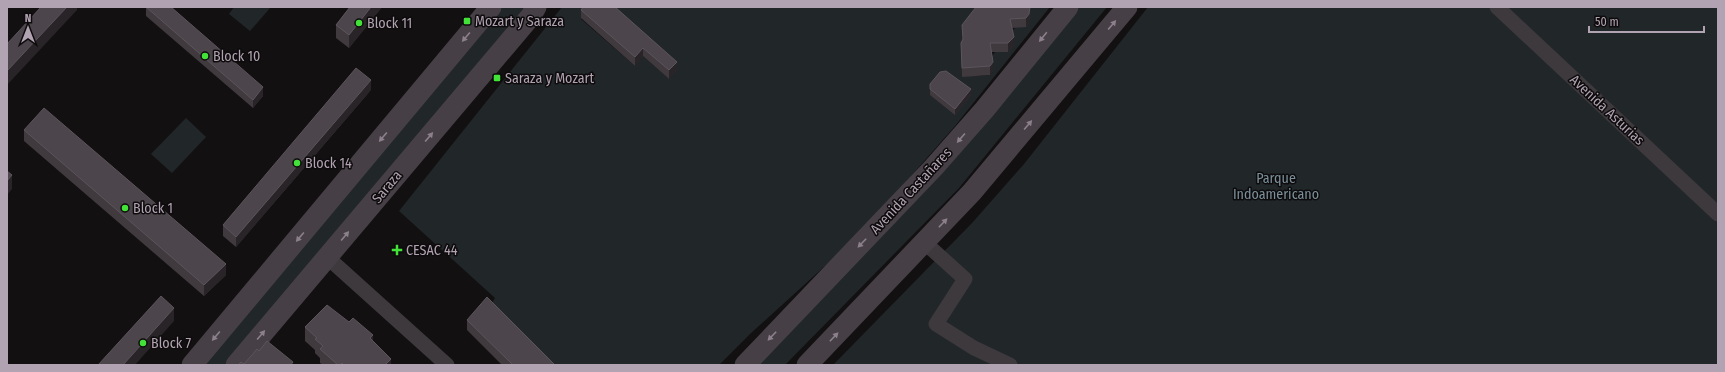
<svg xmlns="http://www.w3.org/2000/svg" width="1725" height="372" font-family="'Fira Sans Condensed',sans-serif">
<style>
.green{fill:#212629}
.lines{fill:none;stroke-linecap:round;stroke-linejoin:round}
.street{stroke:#3d393d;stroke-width:15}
.secondary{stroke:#464046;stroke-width:21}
.wall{fill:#403a3f}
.shaded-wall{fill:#282427}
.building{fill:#4c454b;stroke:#5c545b}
.oneway{fill:#8c808c}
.poi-dot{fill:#42e238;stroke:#0d0b0c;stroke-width:1.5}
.labels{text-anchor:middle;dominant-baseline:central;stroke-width:3;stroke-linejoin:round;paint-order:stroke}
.poi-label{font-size:14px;fill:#b1a3b1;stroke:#0d0b0c;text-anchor:start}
.street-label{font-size:14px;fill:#b1a3b1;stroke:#0d0b0c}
.park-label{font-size:14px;fill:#7b909b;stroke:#0d0b0c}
</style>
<rect width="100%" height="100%" fill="#121011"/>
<!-- green -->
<g class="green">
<path d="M 234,7 L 271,7 L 250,31 L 229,14 Z"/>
<path d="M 499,7 L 526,7 L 524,15 L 226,365 L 198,365 Z"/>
<path d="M 562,7 L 591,7 L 581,19 L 635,66 L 643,56 L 669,79 L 677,70 L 605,7 L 983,7 L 977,76 L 990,75 L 993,71 L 991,58 L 995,52 L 1008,52 L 1011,32 L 1015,28 L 1021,7 L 1050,7 L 955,126 L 859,235 L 749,335 L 719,365 L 555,365 L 492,303 L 495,298 L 399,211 Z"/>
<path d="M 1079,7 L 1107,7 L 959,188 L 785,365 L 753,365 L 1019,83 Z"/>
<path d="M 1148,7 L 1718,7 L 1718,365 L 833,365 L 972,223 L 1024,164 Z"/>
<path d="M 186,118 L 206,137 L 172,173 L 151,154 Z"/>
</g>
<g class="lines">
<!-- street -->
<g class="street">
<path d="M 1497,7 L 1718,214"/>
<path d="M 924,242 L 965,279 L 936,324 L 974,348 L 1010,365"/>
<path d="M 327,257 L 447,365"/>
</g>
<!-- secondary -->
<g class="secondary">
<path d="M 192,365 L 491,7"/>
<path d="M 236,365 L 531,16 L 536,7"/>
<path d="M 745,365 L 934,167 L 985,109 L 1068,7"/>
<path d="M 807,365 L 972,192 L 1127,7"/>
</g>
</g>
<!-- wall -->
<g class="wall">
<path d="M 146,7 L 263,96 L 253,108 L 146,16 Z"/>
<path d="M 350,7 L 382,7 L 349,48 L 336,38 L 336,25 Z"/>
<path d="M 583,7 L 677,70 L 669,79 L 643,56 L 635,66 L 581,18 L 581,10 Z"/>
<path d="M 1030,7 L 1029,23 L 1026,27 L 1012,28 L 1014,45 L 1008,52 L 992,52 L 993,71 L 990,75 L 962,77 L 961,43 L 963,40 L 962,25 Z"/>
<path d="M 930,84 L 971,95 L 955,115 L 930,95 Z"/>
<path d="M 371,90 L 236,247 L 223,236 L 223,225 Z"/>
<path d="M 24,130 L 226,275 L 204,296 L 24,141 Z"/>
<path d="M 467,320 L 555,365 L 502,365 L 467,330 Z"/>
<path d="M 305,327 L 391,365 L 323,365 L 320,363 L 320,358 L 315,353 L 315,350 L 305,341 Z"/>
</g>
<!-- shaded-wall -->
<g class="shaded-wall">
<path d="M 67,7 L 77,7 L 77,10 L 7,85 L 7,71 Z"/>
<path d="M 371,7 L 382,7 L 349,48 L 349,35 Z"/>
<path d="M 1030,7 L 1029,23 L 1026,27 L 1026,18 Z"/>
<path d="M 1014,37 L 1014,45 L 1008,52 L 1008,43 Z"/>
<path d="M 643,48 L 643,56 L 635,66 L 635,57 Z"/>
<path d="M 677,62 L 677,70 L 669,79 L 669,70 Z"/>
<path d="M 993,62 L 993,71 L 990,75 L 990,66 Z"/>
<path d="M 371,80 L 371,90 L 236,247 L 236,237 Z"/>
<path d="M 263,87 L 263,96 L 253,108 L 253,100 Z"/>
<path d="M 971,89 L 971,95 L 955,115 L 955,109 Z"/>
<path d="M 12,175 L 12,189 L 7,195 L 7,181 Z"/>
<path d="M 226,264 L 226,275 L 204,296 L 204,285 Z"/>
<path d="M 174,308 L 174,321 L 135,365 L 123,365 Z"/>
<path d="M 373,335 L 373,348 L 370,338 Z"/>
<path d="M 391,359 L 391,365 L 385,365 Z"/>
</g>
<!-- building -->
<g class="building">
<path d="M 41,7 L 67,7 L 7,71 L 7,44 Z"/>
<path d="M 146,7 L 171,7 L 263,87 L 253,100 Z"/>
<path d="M 350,7 L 371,7 L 349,35 L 336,25 Z"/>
<path d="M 583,7 L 615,7 L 677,62 L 669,70 L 643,48 L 635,57 L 581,10 Z"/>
<path d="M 976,7 L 1030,7 L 1029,14 L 1026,18 L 1010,19 L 1014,37 L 1008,43 L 990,43 L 993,62 L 990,66 L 962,68 L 961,43 L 963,39 L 962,25 Z"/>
<path d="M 356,68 L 371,80 L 236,237 L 223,225 Z"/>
<path d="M 946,71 L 971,89 L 955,109 L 930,89 L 930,84 L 940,72 Z"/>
<path d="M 44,108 L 226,264 L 204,285 L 24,130 Z"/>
<path d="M 7,171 L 12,175 L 7,181 Z"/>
<path d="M 161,296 L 174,308 L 123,365 L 98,365 Z"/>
<path d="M 487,297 L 555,365 L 513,365 L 467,320 Z"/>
<path d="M 327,305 L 349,322 L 353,318 L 373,335 L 370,338 L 391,359 L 385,365 L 344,365 L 342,363 L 340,365 L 338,365 L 320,349 L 323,346 L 315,339 L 317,338 L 305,327 Z"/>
<path d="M 267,341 L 293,362 L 291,365 L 238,365 L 241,362 L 244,364 L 257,349 L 259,351 Z"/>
</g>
<!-- one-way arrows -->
<defs><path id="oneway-solid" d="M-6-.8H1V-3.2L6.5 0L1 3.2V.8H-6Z"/></defs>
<g class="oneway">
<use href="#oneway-solid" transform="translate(1112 25) rotate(-50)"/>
<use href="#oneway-solid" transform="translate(466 37) rotate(130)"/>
<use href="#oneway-solid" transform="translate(1043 37) rotate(129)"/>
<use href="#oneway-solid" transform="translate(1028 125) rotate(-50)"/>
<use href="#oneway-solid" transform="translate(383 137) rotate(130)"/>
<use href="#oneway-solid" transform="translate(429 137) rotate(-50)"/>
<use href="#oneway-solid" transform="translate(961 138) rotate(131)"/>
<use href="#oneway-solid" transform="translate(943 223) rotate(-46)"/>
<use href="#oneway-solid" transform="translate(345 236) rotate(-50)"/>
<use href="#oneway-solid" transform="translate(300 237) rotate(130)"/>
<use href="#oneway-solid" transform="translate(862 243) rotate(134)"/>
<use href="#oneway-solid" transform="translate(261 335) rotate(-50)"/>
<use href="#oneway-solid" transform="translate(216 336) rotate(130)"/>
<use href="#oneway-solid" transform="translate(772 336) rotate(134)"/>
<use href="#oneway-solid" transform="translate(834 337) rotate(-46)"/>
</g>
<!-- markers -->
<g class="poi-dot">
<rect x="463" y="17" width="8" height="8" rx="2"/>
<circle cx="359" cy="23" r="4"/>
<circle cx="205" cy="56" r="4"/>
<rect x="493" y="74" width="8" height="8" rx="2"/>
<circle cx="297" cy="163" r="4"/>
<circle cx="125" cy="208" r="4"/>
<path d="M395 244h4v4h4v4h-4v4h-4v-4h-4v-4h4z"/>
<circle cx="143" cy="343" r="4"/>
</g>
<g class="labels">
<!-- poi labels -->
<g class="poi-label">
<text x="475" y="21">Mozart y Saraza</text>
<text x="367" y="23">Block 11</text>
<text x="213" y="56">Block 10</text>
<text x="505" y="78">Saraza y Mozart</text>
<text x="305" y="163">Block 14</text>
<text x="133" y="208">Block 1</text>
<text x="406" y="250">CESAC 44</text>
<text x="151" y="343">Block 7</text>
</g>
<!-- street labels -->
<g class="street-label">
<text transform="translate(1607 110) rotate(43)">Avenida Asturias</text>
<text transform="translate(387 187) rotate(-50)">Saraza</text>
<text transform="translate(911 191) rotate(-47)">Avenida Castañares</text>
</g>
<!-- park labels -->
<g class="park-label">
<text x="1276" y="178">Parque<tspan x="1276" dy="16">Indoamericano</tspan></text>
</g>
</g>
<!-- border -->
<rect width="1725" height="372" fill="none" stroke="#b1a3b1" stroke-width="16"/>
<!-- north arrow -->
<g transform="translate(28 28)" stroke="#0d0b0c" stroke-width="3" paint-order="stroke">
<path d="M0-3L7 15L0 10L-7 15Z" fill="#b1a3b1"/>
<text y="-6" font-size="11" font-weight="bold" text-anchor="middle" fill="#b1a3b1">N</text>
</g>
<!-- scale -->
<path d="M1589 26v6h115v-6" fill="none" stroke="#b1a3b1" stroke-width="2"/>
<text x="1595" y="26" font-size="12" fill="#b1a3b1" stroke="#0d0b0c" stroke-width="3" paint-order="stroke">50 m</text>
</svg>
